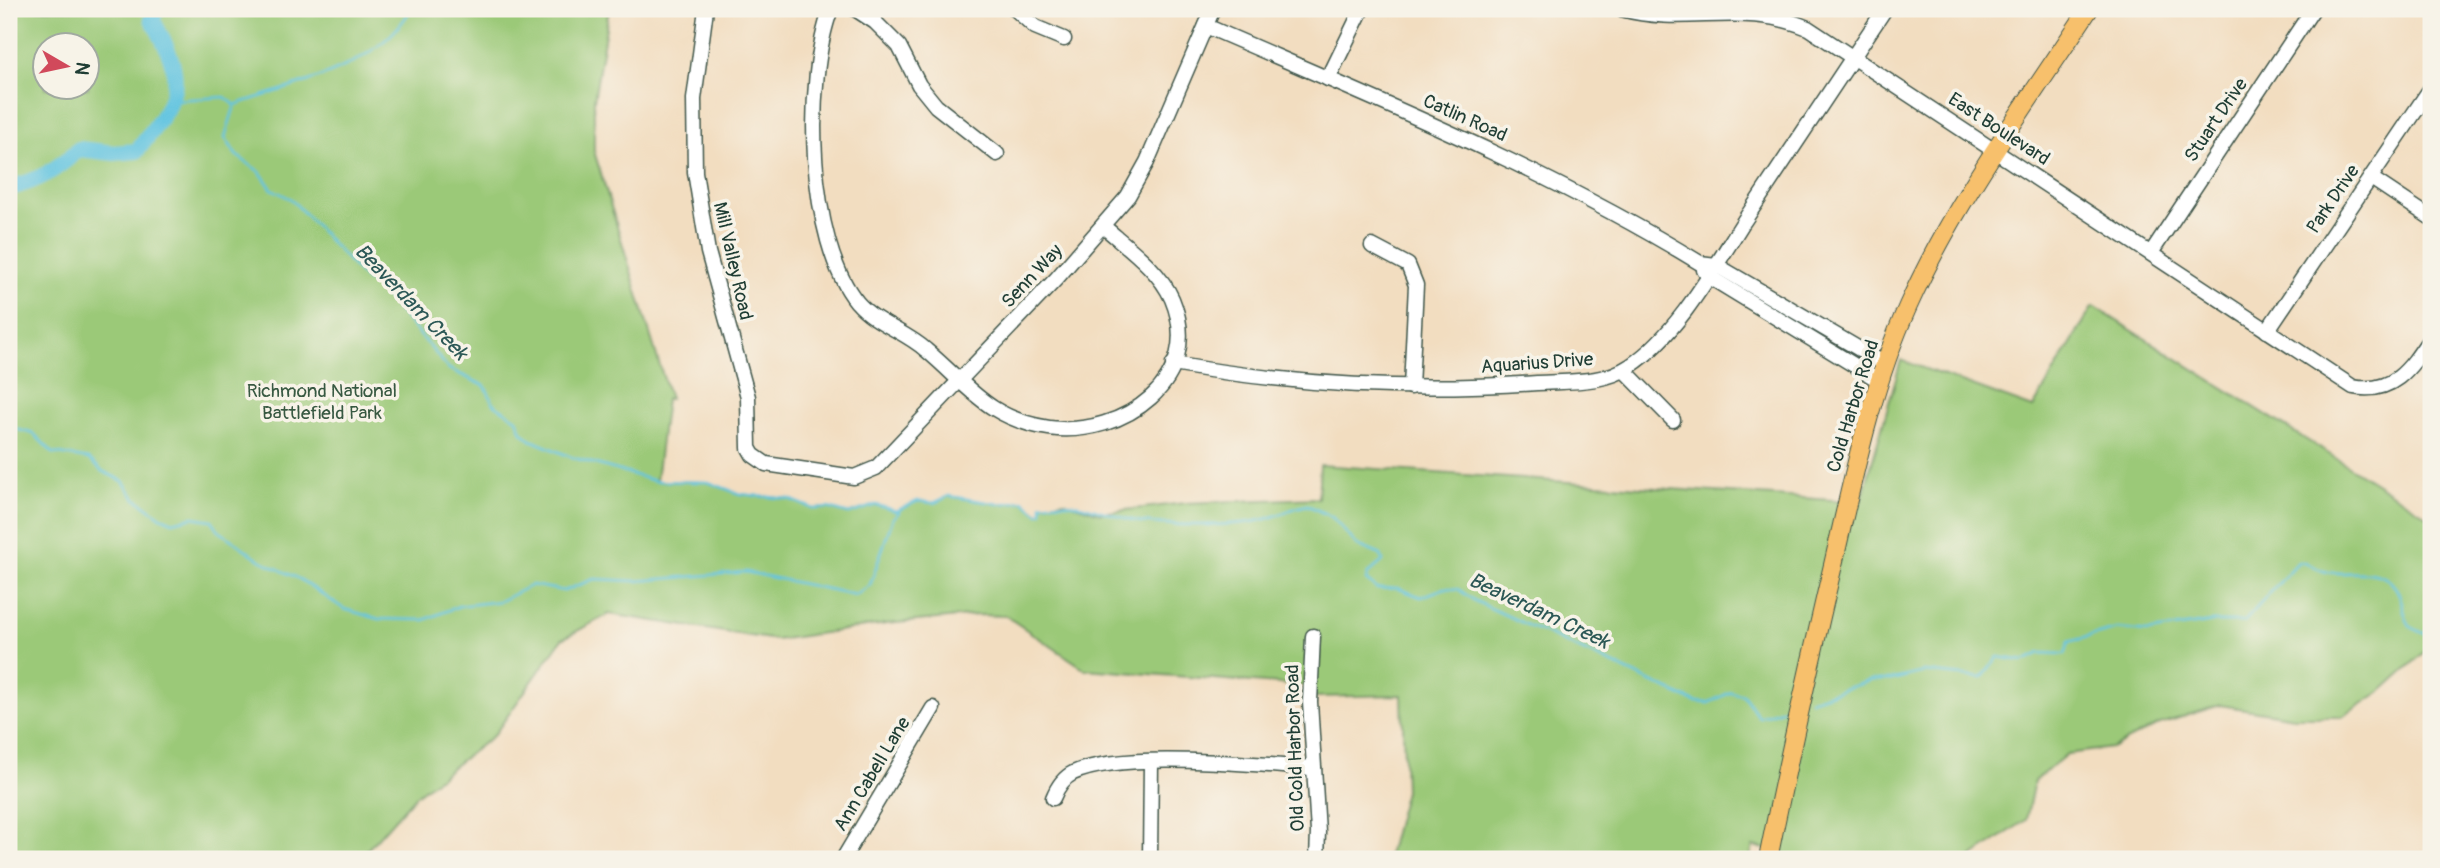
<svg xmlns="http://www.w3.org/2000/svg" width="2440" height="868" font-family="Pangolin,sans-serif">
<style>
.green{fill:#9bc978;stroke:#5d8356;stroke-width:2;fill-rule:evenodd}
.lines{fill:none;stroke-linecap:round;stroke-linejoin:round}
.stream{stroke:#62c4e0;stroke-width:2.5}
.river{stroke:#62c4e0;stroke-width:16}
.minor-casing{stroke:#3f5549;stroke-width:17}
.major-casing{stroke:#3f5549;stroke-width:20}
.minor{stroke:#fff;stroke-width:14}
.major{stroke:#f7c06c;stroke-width:18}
.labels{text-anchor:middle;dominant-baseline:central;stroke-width:7;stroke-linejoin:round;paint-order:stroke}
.street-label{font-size:19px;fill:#1f3d34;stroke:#f7f3e8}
.park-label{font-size:19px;fill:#385942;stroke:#f7f3e8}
.water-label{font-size:21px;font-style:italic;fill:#2c5856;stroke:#f7f3e8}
</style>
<rect width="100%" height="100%" fill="#f7f3e8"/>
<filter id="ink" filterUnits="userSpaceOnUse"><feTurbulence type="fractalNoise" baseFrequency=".0143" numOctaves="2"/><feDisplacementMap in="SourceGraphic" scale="14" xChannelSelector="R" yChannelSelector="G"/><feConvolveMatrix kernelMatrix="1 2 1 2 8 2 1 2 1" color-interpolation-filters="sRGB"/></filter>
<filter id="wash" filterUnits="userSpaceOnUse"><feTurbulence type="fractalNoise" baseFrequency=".00686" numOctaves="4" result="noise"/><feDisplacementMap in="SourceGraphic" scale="28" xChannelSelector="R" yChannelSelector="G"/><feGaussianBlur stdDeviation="1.57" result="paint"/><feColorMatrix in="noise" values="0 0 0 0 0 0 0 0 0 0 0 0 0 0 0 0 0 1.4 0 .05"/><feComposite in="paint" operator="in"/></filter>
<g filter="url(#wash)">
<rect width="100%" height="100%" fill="#f2ddc0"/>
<!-- green -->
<path class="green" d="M 9,9 L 609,9 L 594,100 L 594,151 L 670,399 L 666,399 L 656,481 L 708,482 L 740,494 L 789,499 L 814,509 L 828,508 L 848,514 L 876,505 L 896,511 L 918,501 L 934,503 L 949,496 L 999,504 L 1024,501 L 1039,513 L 1042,511 L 1042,504 L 1063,501 L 1100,513 L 1185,503 L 1318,498 L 1320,465 L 1861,502 L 1901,360 L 2033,408 L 2093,306 L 2431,518 L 2431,646 L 2383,690 L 2342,717 L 2294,717 L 2220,705 L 2160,724 L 2112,748 L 2067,754 L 2034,781 L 2026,820 L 1969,859 L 1805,859 L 1753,846 L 1750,859 L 1387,859 L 1405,791 L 1402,695 L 1315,697 L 1305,686 L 1085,669 L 1006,616 L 978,615 L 886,624 L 776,640 L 609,614 L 562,639 L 494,735 L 415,796 L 359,859 L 9,859 ZM 46,46 L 88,46 L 88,88 L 46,88 Z"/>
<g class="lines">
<!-- stream -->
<g class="stream">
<path d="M 174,100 L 225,97 L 235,105 L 225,137 L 236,155 L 260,172 L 272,189 L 291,199 L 366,280 L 376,284 L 449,369 L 485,386 L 494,404 L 517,419 L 522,432 L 531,440 L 571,457 L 655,481 L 708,482 L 740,494 L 789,499 L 814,509 L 828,508 L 849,514 L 876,505 L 896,511 L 918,501 L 934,503 L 949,496 L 999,504 L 1024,501 L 1038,513 L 1042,512 L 1042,504 C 1076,497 1108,516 1141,522 C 1173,526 1235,527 1266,519 C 1280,515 1292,508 1307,505 L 1332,517 L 1357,545 L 1381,555 L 1383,561 L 1368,574 L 1366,580 L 1377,589 L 1397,588 L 1421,597 L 1445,588 L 1458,589 L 1475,601 L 1695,702 L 1708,703 L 1731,692 L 1743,695 L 1759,717 L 1793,706"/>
<path d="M 235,105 C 296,84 377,69 411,9"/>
<path d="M 9,409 L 11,424 L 16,429 L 34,434 L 53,453 L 89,459 L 102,471 L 123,481 L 134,497 L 161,517 L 173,522 L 193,517 L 212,520 L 219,531 L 262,561 L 301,580 L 344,609 L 379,619 L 424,620 L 459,606 L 500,601 L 532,585 L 564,591 L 594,579 L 636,581 L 746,572 L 856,595 L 870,585 L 893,518 L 899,512"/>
<path d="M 1810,700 L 1872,680 L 1891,680 L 1924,672 L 1982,678 L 1998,657 L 2024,661 L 2040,653 L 2065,654 L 2069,642 L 2117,629 L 2148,632 L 2212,622 L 2244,622 L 2298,562 C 2310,563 2317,570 2328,572 C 2350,576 2380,565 2395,587 C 2404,599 2402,615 2411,627 L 2423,633 L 2431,633"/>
</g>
<!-- river -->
<path class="river" d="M 9,188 C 39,181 56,170 79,149 L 114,153 L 137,151 C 180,95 188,83 152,19 L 157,9"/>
</g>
</g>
<g filter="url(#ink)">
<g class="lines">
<!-- minor casing -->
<g class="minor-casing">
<g id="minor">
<path d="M 706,9 L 694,99 L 695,172 L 708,252 L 748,397 L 749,448 L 753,455 L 766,464 L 854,477 L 876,468 L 1057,278 L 1128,196 L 1147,162 L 1213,9"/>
<path d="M 831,9 C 804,80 807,241 857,302 C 876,324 905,331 926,350 C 969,386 988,419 1049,428 C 1122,438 1206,380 1172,299 C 1159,269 1127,247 1103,226"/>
<path d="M 855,9 L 875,22 L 899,46 L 919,85 L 936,106 L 997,154"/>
<path d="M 1015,9 L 1035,27 L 1064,39"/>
<path d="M 1621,9 C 1688,27 1740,0 1808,28 L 2353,387 C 2394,395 2411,367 2431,337"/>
<path d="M 1206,26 C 1374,99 1543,167 1700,263 L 1716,265 L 1885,364"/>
<path d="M 1328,79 L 1362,9"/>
<path d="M 2371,178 L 2431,218"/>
<path d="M 1372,246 L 1408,265 L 1416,285 L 1411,387"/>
<path d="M 2151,253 L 2313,9"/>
<path d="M 1704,270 L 1708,276 L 1880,381"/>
<path d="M 2267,331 L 2431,88"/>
<path d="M 1173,364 C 1297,386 1412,391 1537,383 C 1568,381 1604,384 1630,366 C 1677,335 1714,268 1744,221 C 1791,150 1838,79 1885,9"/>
<path d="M 1624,370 L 1673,420"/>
<path d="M 1313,636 L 1310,702 L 1318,832 L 1317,859"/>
<path d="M 1053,798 C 1057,788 1063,778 1073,773 C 1122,750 1257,765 1314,768"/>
<path d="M 843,859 L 933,708"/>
<path d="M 1150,859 L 1151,762"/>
</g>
</g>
<!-- major casing -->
<g class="major-casing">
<path id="major" d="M 1768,859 C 1788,761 1810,663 1833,565 C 1853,478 1871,388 1908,306 C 1955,201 2026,105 2089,9"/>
</g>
<!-- minor -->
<use href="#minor" class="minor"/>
<!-- major -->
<use href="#major" class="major"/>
</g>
</g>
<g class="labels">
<!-- street labels -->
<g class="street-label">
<text transform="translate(1465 118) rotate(24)">Catlin Road</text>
<text transform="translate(2216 120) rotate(-56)">Stuart Drive</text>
<text transform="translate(1999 129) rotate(33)">East Boulevard</text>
<text transform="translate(2333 199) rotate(-56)">Park Drive</text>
<text transform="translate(733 261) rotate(77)">Mill Valley Road</text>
<text transform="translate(1032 276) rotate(-47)">Senn Way</text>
<text transform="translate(1537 363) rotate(-4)">Aquarius Drive</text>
<text transform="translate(1853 406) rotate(-73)">Cold Harbor Road</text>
<text transform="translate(1295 748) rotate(-92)">Old Cold Harbor Road</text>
<text transform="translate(872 774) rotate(-59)">Ann Cabell Lane</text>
</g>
<!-- park labels -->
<g class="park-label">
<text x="322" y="391">Richmond National<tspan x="322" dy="22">Battlefield Park</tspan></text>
</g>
<!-- water labels -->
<g class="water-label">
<text transform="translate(411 302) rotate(46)">Beaverdam Creek</text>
<text transform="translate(1539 611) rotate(25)">Beaverdam Creek</text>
</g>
</g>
<!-- margin -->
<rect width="2440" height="868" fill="none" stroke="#f7f3e8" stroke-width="35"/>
<!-- north arrow -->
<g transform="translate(66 66) rotate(99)"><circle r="33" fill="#f7f3e8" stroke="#a1aaa0" stroke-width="2"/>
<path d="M0-5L12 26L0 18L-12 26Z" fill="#d1495b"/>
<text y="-10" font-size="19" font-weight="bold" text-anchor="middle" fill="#1f3d34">N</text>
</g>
</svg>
